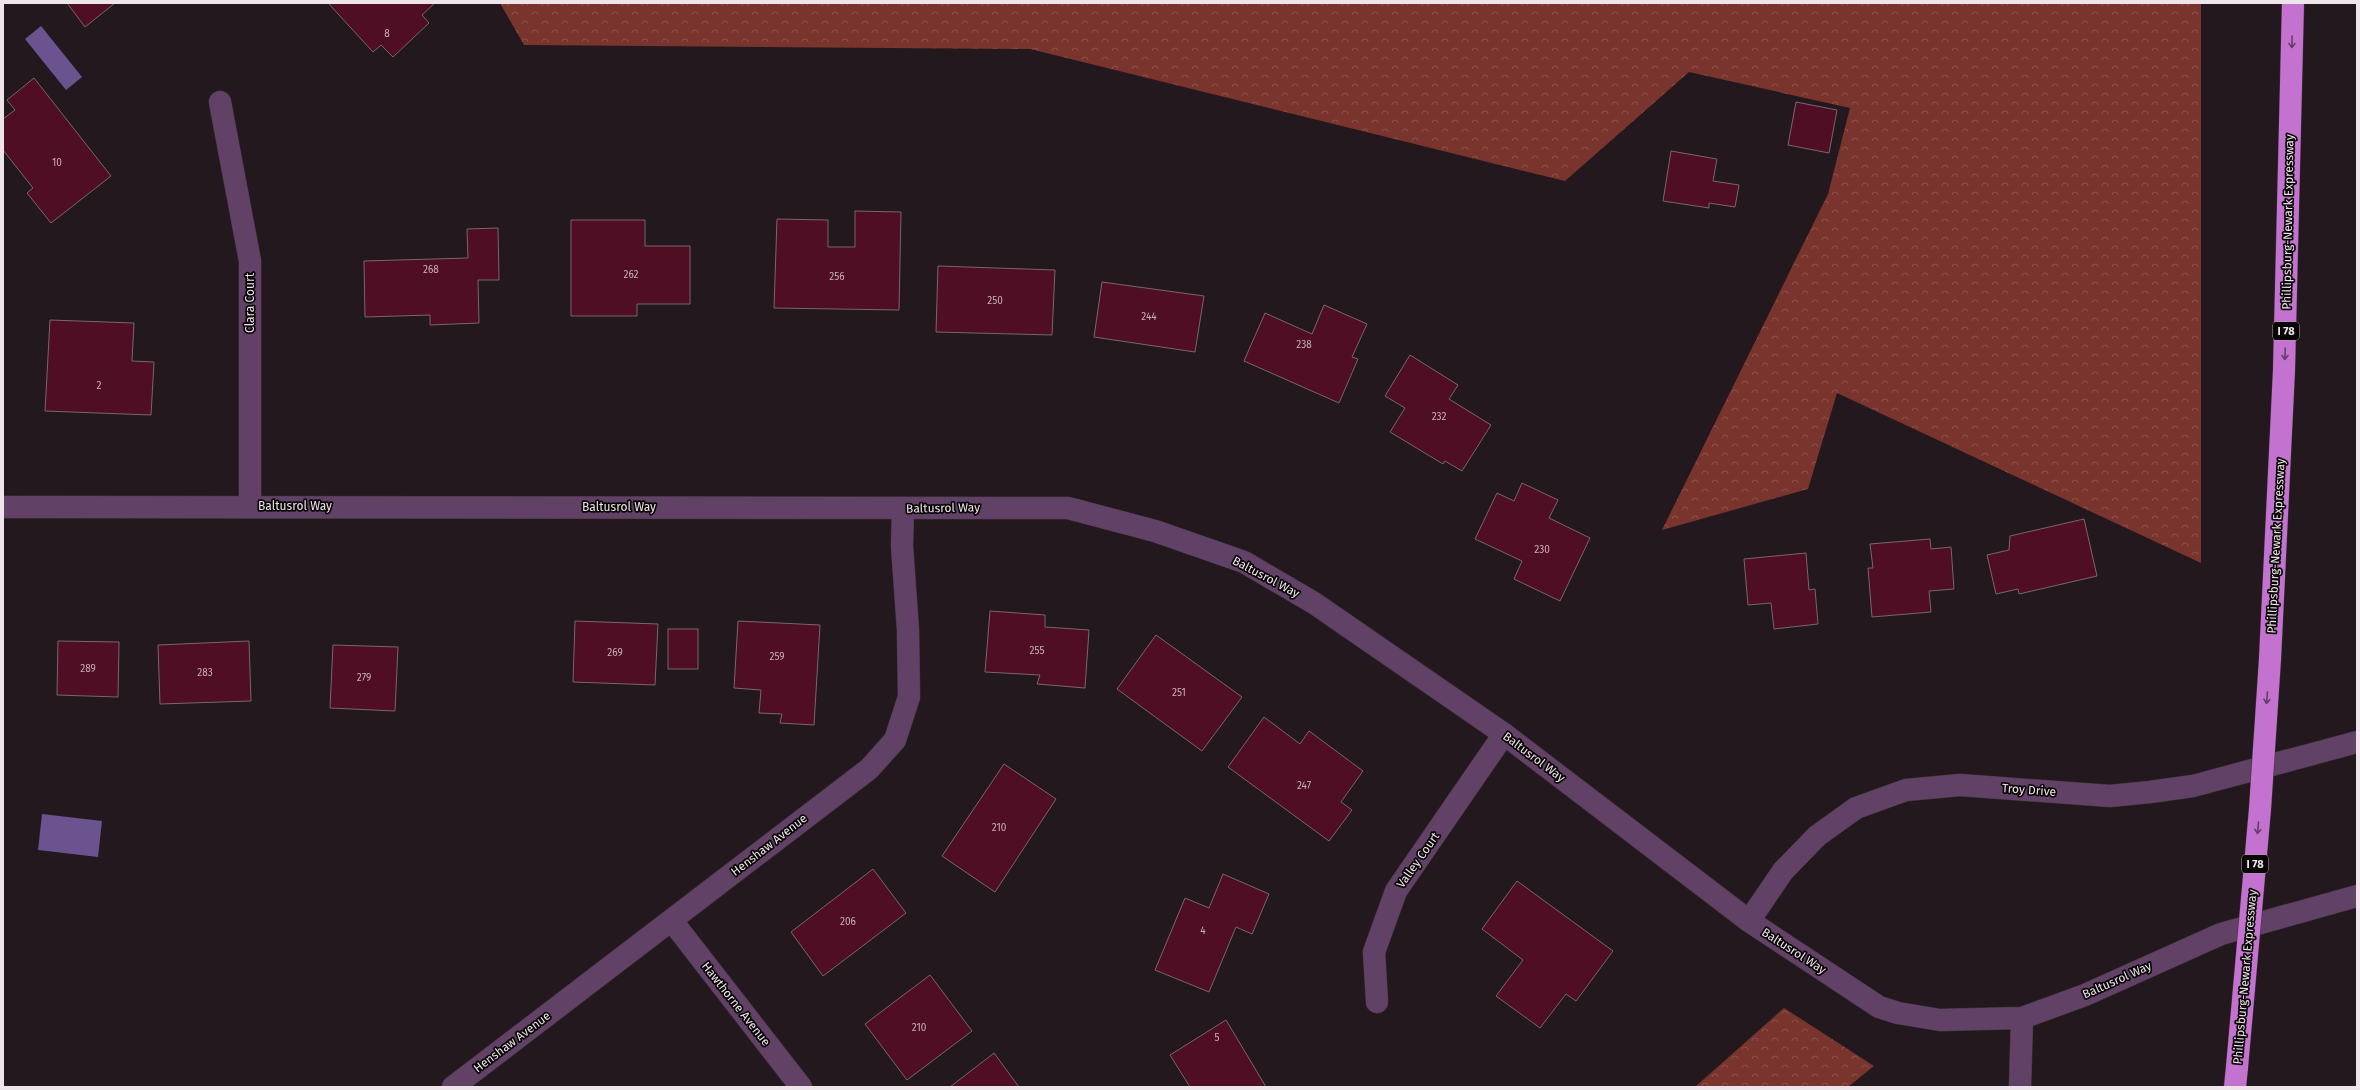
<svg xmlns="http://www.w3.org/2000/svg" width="2360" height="1090" font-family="'Fira Sans',sans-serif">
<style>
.forest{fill:url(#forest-crowns)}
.water{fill:#6a538f}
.building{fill:#4f0e23;stroke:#77676a}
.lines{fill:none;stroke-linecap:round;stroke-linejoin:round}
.minor-casing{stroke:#3f353a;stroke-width:23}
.highway-casing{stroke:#3f353a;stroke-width:23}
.minor{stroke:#614266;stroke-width:22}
.highway{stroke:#c373cf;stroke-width:22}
.highway-bridge-casing{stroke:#3f353a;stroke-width:23;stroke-linecap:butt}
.highway-bridge{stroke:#c373cf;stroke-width:22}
.oneway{stroke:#663c6b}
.labels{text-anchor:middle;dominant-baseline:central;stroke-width:3.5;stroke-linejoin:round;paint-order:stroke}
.number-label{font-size:10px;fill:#c6afb8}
.shield{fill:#090507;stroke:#a9a2a5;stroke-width:1}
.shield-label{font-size:11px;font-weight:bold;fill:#ede5e9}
.street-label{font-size:12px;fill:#ede5e9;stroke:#090507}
</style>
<defs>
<pattern id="forest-crowns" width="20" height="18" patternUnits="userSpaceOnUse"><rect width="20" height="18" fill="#78342d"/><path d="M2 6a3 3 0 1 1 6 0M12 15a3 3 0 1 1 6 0" fill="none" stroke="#8c514b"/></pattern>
</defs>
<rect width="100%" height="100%" fill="#23181e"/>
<!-- forest -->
<g class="forest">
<path d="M 500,3 L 2201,3 L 2201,563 L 1837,393 L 1808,489 L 1662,530 L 1828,194 L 1850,108 L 1689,72 L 1565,181 L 1030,49 L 524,45 Z"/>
<path d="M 1784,1008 L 1874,1066 L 1848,1087 L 1695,1087 Z"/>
</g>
<!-- water -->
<g class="water">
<path d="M 41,26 L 82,77 L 66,90 L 25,39 Z"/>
<path d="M 42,814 L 102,821 L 98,857 L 38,850 Z"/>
</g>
<!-- building -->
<g class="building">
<path d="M 67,3 L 115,3 L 85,27 Z"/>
<path d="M 328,3 L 435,3 L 422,15 L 429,23 L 393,57 L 381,45 L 373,52 Z"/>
<path d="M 34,78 L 111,176 L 51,223 L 27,193 L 33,188 L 3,150 L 3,119 L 15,110 L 7,100 Z"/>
<path d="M 1796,102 L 1837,110 L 1829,153 L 1788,145 Z"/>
<path d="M 1671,151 L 1717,159 L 1713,181 L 1739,185 L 1735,207 L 1709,203 L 1709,208 L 1663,201 Z"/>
<path d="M 855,211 L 901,212 L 899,310 L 774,308 L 777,219 L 828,220 L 828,247 L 855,247 Z"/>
<path d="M 571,220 L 645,220 L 645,246 L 690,246 L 690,304 L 637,304 L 637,316 L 571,316 Z"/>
<path d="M 498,228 L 499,280 L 478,280 L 479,323 L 430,325 L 430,315 L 365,317 L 364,261 L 468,258 L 467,229 Z"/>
<path d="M 938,266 L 1055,270 L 1052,335 L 936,332 Z"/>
<path d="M 1102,282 L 1204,296 L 1195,352 L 1094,337 Z"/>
<path d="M 1324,305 L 1367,324 L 1352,357 L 1358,359 L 1339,403 L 1244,361 L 1265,313 L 1312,334 Z"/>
<path d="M 50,320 L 134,323 L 132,361 L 154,362 L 151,415 L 45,411 Z"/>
<path d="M 1410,355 L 1458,385 L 1449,399 L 1491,425 L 1462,471 L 1445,461 L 1443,464 L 1390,432 L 1405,408 L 1385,396 Z"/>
<path d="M 1522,483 L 1558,500 L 1549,518 L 1590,538 L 1560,601 L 1514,579 L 1522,561 L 1475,539 L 1497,493 L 1514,501 Z"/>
<path d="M 2084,519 L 2097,576 L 2019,594 L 2018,589 L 1996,594 L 1987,555 L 2009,550 L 2010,536 Z"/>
<path d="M 1930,539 L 1931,549 L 1951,547 L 1954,589 L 1929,591 L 1931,612 L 1872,617 L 1868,568 L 1873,568 L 1870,544 Z"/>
<path d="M 1806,553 L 1809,590 L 1815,589 L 1818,624 L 1774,629 L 1771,603 L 1748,605 L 1744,559 Z"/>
<path d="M 990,611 L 1045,615 L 1045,627 L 1089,630 L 1085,688 L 1037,684 L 1040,675 L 985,672 Z"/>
<path d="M 575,621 L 658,624 L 655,685 L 573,682 Z"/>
<path d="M 738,621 L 820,625 L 814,725 L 780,723 L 782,714 L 759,713 L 761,690 L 734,688 Z"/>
<rect x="668" y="629" width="30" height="40"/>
<path d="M 1156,635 L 1242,697 L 1202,751 L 1117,689 Z"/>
<path d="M 58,641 L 119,642 L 118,697 L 57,695 Z"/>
<path d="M 249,641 L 251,701 L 160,704 L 158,645 Z"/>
<path d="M 333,645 L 398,647 L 395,711 L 330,708 Z"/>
<path d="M 1264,717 L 1300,744 L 1309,731 L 1363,771 L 1341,802 L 1352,810 L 1329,841 L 1228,767 Z"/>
<path d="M 1004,764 L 1056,799 L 995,892 L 942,856 Z"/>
<path d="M 873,869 L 906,913 L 823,976 L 791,932 Z"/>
<path d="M 1223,874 L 1269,894 L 1252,934 L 1236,927 L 1209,992 L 1155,970 L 1185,898 L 1209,908 Z"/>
<path d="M 1517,881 L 1613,951 L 1576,1001 L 1566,994 L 1540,1028 L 1496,996 L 1523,960 L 1482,929 Z"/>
<path d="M 930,975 L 972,1031 L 907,1080 L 865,1024 Z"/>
<path d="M 1226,1020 L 1266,1087 L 1190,1087 L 1170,1055 Z"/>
<path d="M 994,1053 L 1019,1087 L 950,1087 Z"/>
</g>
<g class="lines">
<!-- minor casing -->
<g class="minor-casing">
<g id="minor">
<path d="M 220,102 L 250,261 L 250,506"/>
<path d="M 3,507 L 1068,508 L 1155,531 L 1244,562 L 1314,603 L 1504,734 L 1749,921 L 1879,1007 L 1898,1013 L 1940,1020 L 2022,1018 L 2085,995 L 2221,934 L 2357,896"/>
<path d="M 672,921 L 801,1087"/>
<path d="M 1749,921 L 1783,871 L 1817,836 L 1856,808 L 1906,790 L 1960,785 L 2110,796 L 2150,792 L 2193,786 L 2357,742"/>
<path d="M 1377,1002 L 1374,952 L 1396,891 L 1504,734"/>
<path d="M 453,1087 L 869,769 L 895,740 L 909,697 L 908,630 L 902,546 L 903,508"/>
<path d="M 2020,1087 L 2022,1018"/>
</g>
</g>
<!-- highway casing -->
<g class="highway-casing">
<g id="highway">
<path d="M 2270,659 L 2284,370 L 2293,3"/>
<path d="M 2235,1087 L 2237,1067"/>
</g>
</g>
<!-- minor -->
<use href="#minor" class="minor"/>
<!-- highway -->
<use href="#highway" class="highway"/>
<!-- highway-bridge casing -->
<g class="highway-bridge-casing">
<path id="highway-bridge" d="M 2237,1067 L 2260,809 L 2270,659"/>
</g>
<!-- highway-bridge -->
<use href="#highway-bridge" class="highway-bridge"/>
</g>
<!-- one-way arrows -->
<defs><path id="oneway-shaft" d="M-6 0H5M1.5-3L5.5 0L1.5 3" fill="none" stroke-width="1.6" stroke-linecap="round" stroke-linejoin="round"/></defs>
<g class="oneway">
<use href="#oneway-shaft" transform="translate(2292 42) rotate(91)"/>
<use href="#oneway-shaft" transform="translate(2285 354) rotate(92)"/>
<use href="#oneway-shaft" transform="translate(2267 698) rotate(94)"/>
<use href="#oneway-shaft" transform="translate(2258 828) rotate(95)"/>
</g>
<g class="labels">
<!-- number labels -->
<g class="number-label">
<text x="387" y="34">8</text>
<text x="57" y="163">10</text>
<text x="431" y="270">268</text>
<text x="631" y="275">262</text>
<text x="837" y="277">256</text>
<text x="995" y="301">250</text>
<text x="1149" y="317">244</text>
<text x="1304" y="345">238</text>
<text x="99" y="386">2</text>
<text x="1439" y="417">232</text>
<text x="1542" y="550">230</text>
<text x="1037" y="651">255</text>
<text x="615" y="653">269</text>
<text x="777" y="657">259</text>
<text x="88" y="669">289</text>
<text x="205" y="673">283</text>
<text x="364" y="678">279</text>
<text x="1179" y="693">251</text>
<text x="1304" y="786">247</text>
<text x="999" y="828">210</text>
<text x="848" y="922">206</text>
<text x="1203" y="931">4</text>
<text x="919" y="1028">210</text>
<text x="1217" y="1038">5</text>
</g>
<!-- shield labels -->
<g class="shield">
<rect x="2273" y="322" width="26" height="18" rx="3"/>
<rect x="2242" y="855" width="26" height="18" rx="3"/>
</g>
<g class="shield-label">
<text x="2286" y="331">I 78</text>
<text x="2255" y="864">I 78</text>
</g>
<!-- street labels -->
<g class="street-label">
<text transform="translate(2288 222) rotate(-89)">Phillipsburg-Newark Expressway</text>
<text transform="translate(250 303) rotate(-90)">Clara Court</text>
<text x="295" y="506">Baltusrol Way</text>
<text x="619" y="507">Baltusrol Way</text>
<text transform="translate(943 508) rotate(-1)">Baltusrol Way</text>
<text transform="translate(2276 546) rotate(-87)">Phillipsburg-Newark Expressway</text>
<text transform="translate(1266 577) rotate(28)">Baltusrol Way</text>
<text transform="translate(1534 757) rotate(37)">Baltusrol Way</text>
<text transform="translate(2029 790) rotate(4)">Troy Drive</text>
<text transform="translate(769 845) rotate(-38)">Henshaw Avenue</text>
<text transform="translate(1418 860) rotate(-55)">Valley Court</text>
<text transform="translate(1794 951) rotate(33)">Baltusrol Way</text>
<text transform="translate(2245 977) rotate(-85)">Phillipsburg-Newark Expressway</text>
<text transform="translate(2117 980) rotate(-24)">Baltusrol Way</text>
<text transform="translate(736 1004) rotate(52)">Hawthorne Avenue</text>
<text transform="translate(512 1042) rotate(-37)">Henshaw Avenue</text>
</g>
</g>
<!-- border -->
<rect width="2360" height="1090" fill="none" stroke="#ede5e9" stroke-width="8"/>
</svg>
